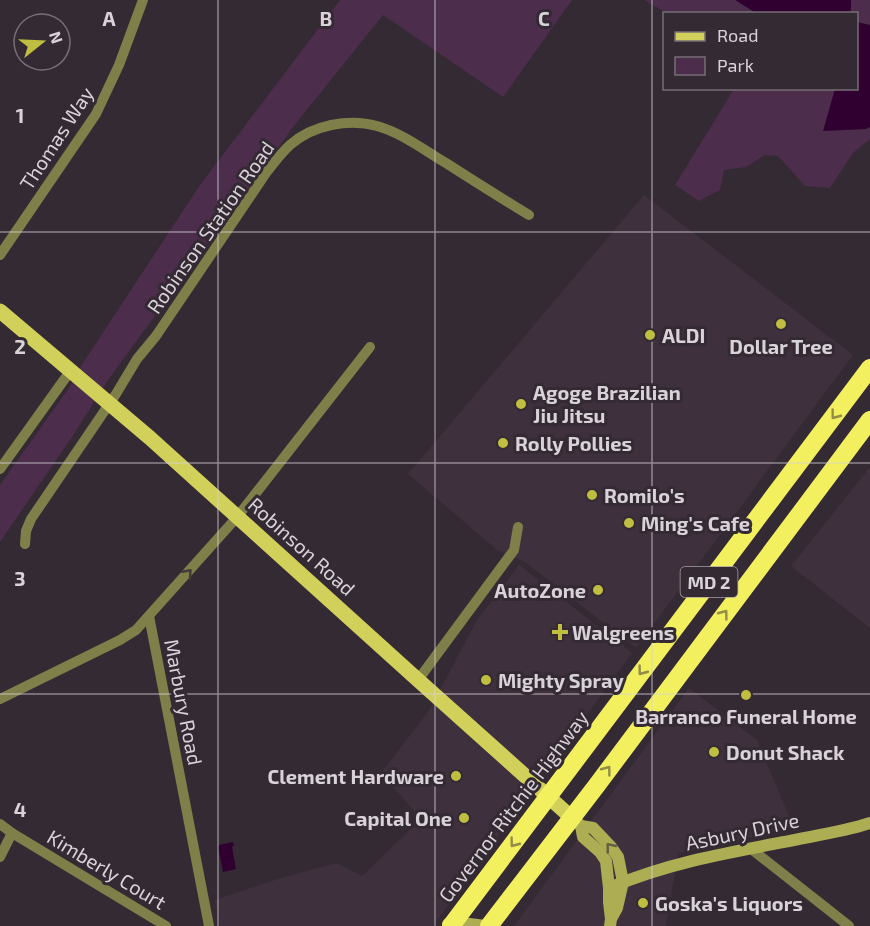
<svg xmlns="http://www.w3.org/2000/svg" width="870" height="926" font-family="'Exo 2',sans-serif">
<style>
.built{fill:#3f303e}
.green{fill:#4c2d4b}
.water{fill:#300030}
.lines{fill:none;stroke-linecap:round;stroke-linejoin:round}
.street{stroke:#7f7f4a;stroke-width:10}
.secondary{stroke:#adad54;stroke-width:12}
.primary{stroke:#d1d05a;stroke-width:15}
.highway{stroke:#f2f05e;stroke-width:18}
.oneway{stroke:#938d48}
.oneway2{stroke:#433b38}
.oneway3{stroke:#645e40}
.grid{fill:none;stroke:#d9d3d9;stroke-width:1.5;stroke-opacity:0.55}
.poi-dot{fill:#c0be41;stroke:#342a33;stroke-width:2}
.labels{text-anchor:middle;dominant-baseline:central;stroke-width:6;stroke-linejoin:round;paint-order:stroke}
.shield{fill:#342a33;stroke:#a8a0a7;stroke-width:1.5}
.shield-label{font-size:18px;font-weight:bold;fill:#d9d3d9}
.street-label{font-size:20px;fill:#d9d3d9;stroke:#342a33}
.poi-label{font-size:20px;font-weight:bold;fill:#d9d3d9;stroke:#342a33;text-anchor:start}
.grid-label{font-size:20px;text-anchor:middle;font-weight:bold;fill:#d9d3d9;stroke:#342a33;stroke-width:6;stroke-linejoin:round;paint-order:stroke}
</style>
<rect width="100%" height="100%" fill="#342a33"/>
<!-- built -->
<g class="built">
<path d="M 644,195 L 853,355 L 636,648 L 525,562 L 497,550 L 408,474 Z"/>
<path d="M 870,467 L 870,628 L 791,566 Z"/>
<path d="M 519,565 L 632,653 L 433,926 L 220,926 L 215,900 L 281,878 L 336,863 L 362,876 L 421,819 L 381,773 L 428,712 L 477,620 Z"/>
<path d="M 689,688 L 757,740 L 794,828 L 678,853 L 666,926 L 514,926 Z"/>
</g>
<!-- green -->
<g class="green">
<path d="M 340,0 L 572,0 L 503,97 L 383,15 L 297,122 L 108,380 L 74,434 L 0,542 L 0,485 L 69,388 L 83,363 L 200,185 Z"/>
<path d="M 644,0 L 870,0 L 870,139 L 853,153 L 830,188 L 805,186 L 778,156 L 765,155 L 746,167 L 724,170 L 720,190 L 699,201 L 675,185 L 734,89 L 856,88 L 856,14 L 667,13 Z"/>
</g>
<!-- water -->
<g class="water">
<path d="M 735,0 L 851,0 L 851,13 L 756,13 Z"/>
<path d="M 857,22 L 870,25 L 870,127 L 866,129 L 823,131 L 835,89 L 856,88 Z"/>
<path d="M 233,842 L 234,846 L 232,847 L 236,869 L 223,872 L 218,847 L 219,845 Z"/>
</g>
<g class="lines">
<!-- street -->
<g class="street">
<path d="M 0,255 L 96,114 L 119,65 L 143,0"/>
<path d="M 0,469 L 71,370"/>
<path d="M 25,544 L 26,531 L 31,519 L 116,394 L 137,359 L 156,336 L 266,173 C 274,163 281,153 290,145 C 312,125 349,118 377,126 C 402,133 424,150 446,163 C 474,181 501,198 529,215"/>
<path d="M 149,616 L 209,926"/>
<path d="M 418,680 L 514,550 L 518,527"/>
<path d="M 0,699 L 120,640 L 136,630 L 238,516 L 370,347"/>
<path d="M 0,824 L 12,833 L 166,926"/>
<path d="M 750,848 L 849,926"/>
<path d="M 0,857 L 12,833"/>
</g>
<!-- secondary -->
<g class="secondary">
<path d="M 571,817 L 581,826 L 583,837 L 600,852 L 606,861 L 609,888 L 609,902 L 611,919 L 610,926"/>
<path d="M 581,826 L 593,828 L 611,847 L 618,857 L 623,882 L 617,908 L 612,917"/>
<path d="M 609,888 C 665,864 725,853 784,842 C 812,836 843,832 870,823"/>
<path d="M 448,924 L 454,922 L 485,926"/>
</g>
<!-- primary -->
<path class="primary" d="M 0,311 L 150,438 L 418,680 L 571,817"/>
<!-- highway -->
<g class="highway">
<path d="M 451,926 L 870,368"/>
<path d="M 489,926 L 597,785 L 870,420"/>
</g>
</g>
<!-- one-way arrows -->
<defs><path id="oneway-chevron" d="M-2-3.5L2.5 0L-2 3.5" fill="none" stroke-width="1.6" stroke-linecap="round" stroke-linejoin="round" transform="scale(1.5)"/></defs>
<g class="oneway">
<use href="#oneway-chevron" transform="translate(835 415) rotate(127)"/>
<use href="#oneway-chevron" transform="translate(724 614) rotate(-53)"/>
<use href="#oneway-chevron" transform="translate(642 671) rotate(127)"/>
<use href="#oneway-chevron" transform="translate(607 770) rotate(-53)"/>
<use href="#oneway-chevron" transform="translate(514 843) rotate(127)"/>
</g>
<use class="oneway2" href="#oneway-chevron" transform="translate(188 573) rotate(-48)"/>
<use class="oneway3" href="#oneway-chevron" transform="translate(610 847) rotate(-129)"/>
<!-- grid -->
<path class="grid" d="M 218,0 L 218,926M 435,0 L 435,926M 652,0 L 652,926M 0,232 L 870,232M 0,463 L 870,463M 0,694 L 870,694"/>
<!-- markers -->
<g class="poi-dot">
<circle cx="781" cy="324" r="6"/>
<circle cx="650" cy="335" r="6"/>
<circle cx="521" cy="404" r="6"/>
<circle cx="503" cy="443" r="6"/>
<circle cx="592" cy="495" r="6"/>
<circle cx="629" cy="523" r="6"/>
<circle cx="598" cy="590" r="6"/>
<path d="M557 623h6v6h6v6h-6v6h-6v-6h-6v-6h6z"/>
<circle cx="486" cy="680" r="6"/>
<circle cx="746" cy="695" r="6"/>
<circle cx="714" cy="752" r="6"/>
<circle cx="456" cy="776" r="6"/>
<circle cx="464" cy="818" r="6"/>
<circle cx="643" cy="903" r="6"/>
</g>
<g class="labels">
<!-- shield labels -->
<rect class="shield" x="680.5" y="567" width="57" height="30" rx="4.5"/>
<g class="shield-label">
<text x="709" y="582">MD 2</text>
</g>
<!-- street labels -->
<g class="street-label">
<text transform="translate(56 138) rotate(-57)">Thomas Way</text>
<text transform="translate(210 227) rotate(-55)">Robinson Station Road</text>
<text transform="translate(302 546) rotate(42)">Robinson Road</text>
<text transform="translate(184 702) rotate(79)">Marbury Road</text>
<text transform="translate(513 806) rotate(-53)">Governor Ritchie Highway</text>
<text transform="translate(742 831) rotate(-12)">Asbury Drive</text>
<text transform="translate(107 869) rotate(31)">Kimberly Court</text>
</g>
<!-- poi labels -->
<g class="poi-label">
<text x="662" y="335">ALDI</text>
<text x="781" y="346" text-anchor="middle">Dollar Tree</text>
<text x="533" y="392">Agoge Brazilian<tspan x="533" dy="23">Jiu Jitsu</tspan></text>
<text x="515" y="443">Rolly Pollies</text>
<text x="604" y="495">Romilo's</text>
<text x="641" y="523">Ming's Cafe</text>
<text x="586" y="590" text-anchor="end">AutoZone</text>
<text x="572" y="632">Walgreens</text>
<text x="498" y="680">Mighty Spray</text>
<text x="746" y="716" text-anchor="middle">Barranco Funeral Home</text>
<text x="726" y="752">Donut Shack</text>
<text x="444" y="776" text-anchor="end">Clement Hardware</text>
<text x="452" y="818" text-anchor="end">Capital One</text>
<text x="655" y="903">Goska's Liquors</text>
</g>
</g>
<g class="grid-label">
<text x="109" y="26">A</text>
<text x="326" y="26">B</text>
<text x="544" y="26">C</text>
<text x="20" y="123">1</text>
<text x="20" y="354">2</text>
<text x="20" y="586">3</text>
<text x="20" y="817">4</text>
</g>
<!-- legend -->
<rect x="663" y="12" width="195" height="78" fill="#342a33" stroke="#766e75" stroke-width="1.5"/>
<rect x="675" y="32" width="30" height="9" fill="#d1d05a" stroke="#766e75" stroke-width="1.5"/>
<text x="717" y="42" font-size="18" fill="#d9d3d9">Road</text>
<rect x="675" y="57" width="30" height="18" fill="#4c2d4b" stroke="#766e75" stroke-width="1.5"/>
<text x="717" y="72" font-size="18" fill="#d9d3d9">Park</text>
<!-- north arrow -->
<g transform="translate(42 42) rotate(72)"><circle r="28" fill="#342a33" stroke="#766e75" stroke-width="1.5"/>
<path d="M0-4.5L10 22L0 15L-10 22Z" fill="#c0be41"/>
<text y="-9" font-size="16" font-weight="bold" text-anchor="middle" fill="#d9d3d9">N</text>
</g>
</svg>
